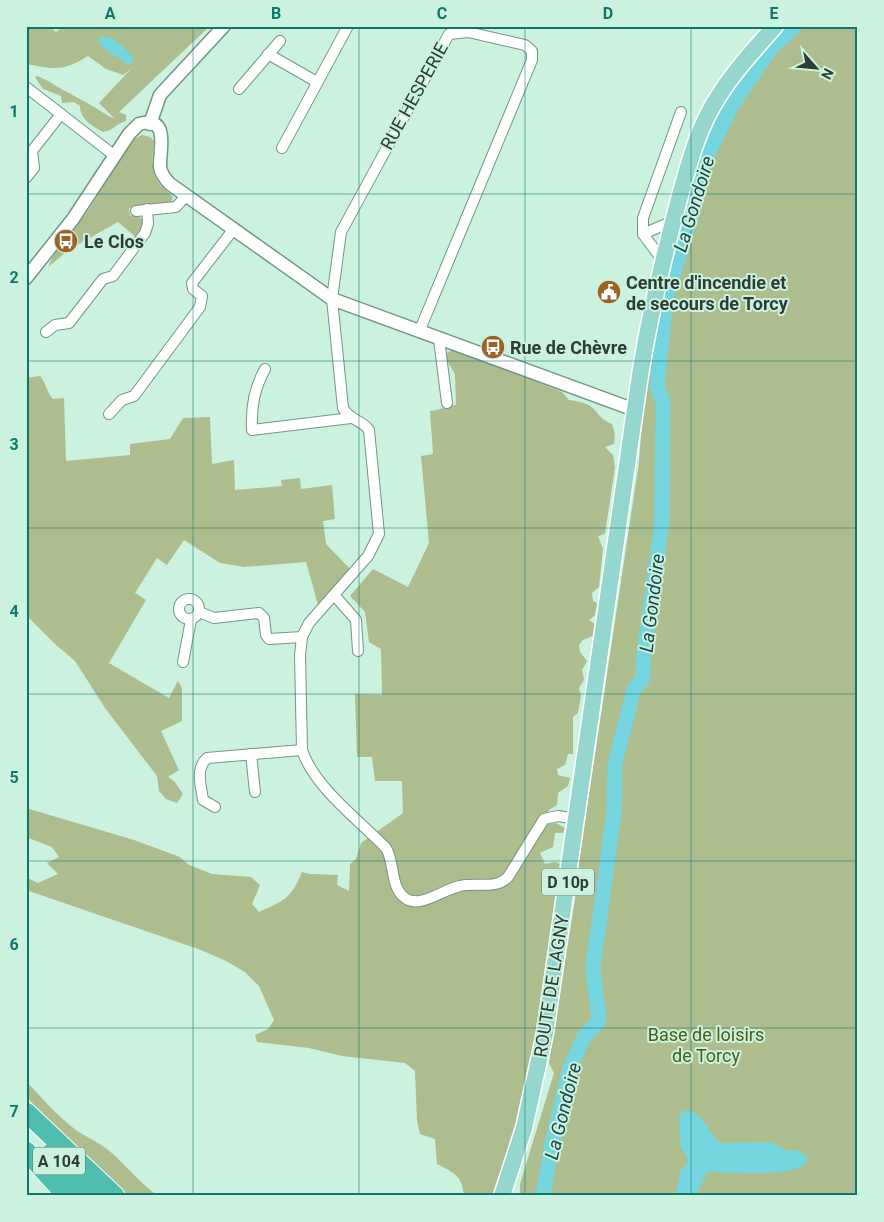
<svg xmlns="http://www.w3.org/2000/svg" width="884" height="1222" font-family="Roboto,sans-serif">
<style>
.green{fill:#adbd8d}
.water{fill:#74d5de}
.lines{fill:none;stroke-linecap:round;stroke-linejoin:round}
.river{stroke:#74d5de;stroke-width:15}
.minor-casing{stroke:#729785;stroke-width:12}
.tertiary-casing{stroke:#729785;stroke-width:15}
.primary-casing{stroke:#fff;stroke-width:19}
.motorway-casing{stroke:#fff;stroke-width:21}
.minor{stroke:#fff;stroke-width:10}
.tertiary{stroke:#fff;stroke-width:12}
.primary{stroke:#95d7cf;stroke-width:16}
.motorway{stroke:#4fbdaf;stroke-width:19}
.grid{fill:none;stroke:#0f766e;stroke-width:1;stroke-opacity:0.55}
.labels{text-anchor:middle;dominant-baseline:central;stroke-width:4;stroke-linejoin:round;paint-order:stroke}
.shield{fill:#caf2de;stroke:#5c7368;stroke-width:1}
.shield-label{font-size:16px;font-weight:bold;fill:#2d3d36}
.street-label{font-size:18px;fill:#2d3d36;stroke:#caf2de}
.poi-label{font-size:18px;font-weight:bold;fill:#2d3d36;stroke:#caf2de;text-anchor:start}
.park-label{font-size:18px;fill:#4a5d14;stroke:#caf2de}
.water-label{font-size:19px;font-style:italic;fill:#1a474b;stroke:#caf2de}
.neatline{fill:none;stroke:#0f766e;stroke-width:2}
.grid-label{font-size:16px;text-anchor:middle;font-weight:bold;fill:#0f766e}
</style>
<rect width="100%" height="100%" fill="#caf2de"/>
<!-- green -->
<g class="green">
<path d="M 26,26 L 49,26 L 56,32 L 64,26 L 123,26 L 131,29 L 133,26 L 210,26 L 119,112 L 126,115 L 126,121 C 117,123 113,131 103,132 C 92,126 80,119 80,106 L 74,102 L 62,103 L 61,96 L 43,89 L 35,77 L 37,76 C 49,80 58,88 69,93 C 85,102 94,106 110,117 L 114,118 L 99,103 L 132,68 L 123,75 L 106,69 L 88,56 C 63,72 54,69 26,64 Z"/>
<path d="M 793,26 L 858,26 L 858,1196 L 520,1196 L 520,1184 L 554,1073 L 549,1063 L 579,874 L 578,867 L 639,462 C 644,371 666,282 691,194 C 697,172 702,141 712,122 C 729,89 768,54 793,26 Z"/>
<path d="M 142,135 L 150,137 L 154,141 L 152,162 L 155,177 L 160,185 L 173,197 L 171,202 L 129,208 L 130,216 L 137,215 L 145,222 L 138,239 L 118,222 L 70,249 L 48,267 L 53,256 L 88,211 L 129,145 L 134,139 Z"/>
<path d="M 453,349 L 562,392 L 569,400 C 603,404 590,415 612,424 L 615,434 L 614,444 L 605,447 L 613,455 L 615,467 L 605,534 L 598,536 L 603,549 L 599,587 L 592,593 L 593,601 L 597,603 L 595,615 L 589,620 L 595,624 L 593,636 L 583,640 L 579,645 L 580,652 L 587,661 L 582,670 L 584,680 L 579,688 L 581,696 L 578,713 L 573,717 L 573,754 L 568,754 L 565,765 L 557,769 L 558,775 L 570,778 L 568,786 L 558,793 L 557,805 L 549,810 L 547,824 L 556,823 L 565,828 L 563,833 L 555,833 L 553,847 L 540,853 L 545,864 L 555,862 L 560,864 L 560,871 C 545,980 533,1092 494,1196 L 464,1196 C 462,1175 454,1173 437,1164 L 435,1139 L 420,1134 L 417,1121 L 415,1071 L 405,1063 L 342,1056 L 309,1048 L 257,1042 L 255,1035 L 268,1029 L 274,1020 L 259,986 L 245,972 L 226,961 L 201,950 L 26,890 L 26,877 L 38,883 L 58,874 L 47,863 L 59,857 L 52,847 L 26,837 L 26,808 L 134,840 L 180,857 L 189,865 L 212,874 L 251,877 L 260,885 L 252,904 L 259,912 C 285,900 291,899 302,872 L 311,874 L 338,875 L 337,885 L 349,891 L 350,864 L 356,859 L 361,843 L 403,813 L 402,781 L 375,781 L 372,757 L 357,757 L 355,694 L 382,695 L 381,649 L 369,642 L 365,612 L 350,596 L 373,569 L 408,587 L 429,543 L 421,456 L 433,454 L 430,411 C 440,410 449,405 456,405 L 455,374 L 446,359 L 447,353 Z"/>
<path d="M 40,376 C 47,385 47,393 53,399 L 64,398 L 66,461 L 130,455 L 130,444 L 170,439 L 183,418 L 210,417 L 212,464 L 234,460 L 235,490 L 282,486 L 281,480 L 300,478 L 301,489 L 332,485 L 335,519 L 323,521 L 326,544 L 355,574 L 320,612 L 306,562 L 244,567 L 220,563 L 184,540 L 167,565 L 157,558 L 135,593 L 146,600 L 109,663 L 169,698 L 178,681 L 182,688 L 182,721 L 161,731 L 179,770 L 168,777 L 174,781 L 183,794 L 177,803 L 166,799 L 159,791 L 157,776 L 105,708 L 75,661 L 55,644 L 26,615 L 26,378 Z"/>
<path d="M 26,1081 C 42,1098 57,1116 76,1130 C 88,1138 104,1145 114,1155 C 129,1169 141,1184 158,1196 C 149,1196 137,1198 127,1196 C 109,1192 42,1114 26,1096 Z"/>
</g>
<!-- water -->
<g class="water">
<path d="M 104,36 C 118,40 125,47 134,60 L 129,65 L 103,48 L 98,40 Z"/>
<path d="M 685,1110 C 703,1110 708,1135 722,1143 L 771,1142 L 788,1151 L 796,1150 L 808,1157 C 807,1181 725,1171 707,1172 L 696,1196 L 675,1196 L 681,1169 L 687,1163 L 688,1159 L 680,1145 L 679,1116 Z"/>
</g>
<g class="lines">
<!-- river -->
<path class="river" d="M 543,1196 L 551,1149 L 570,1068 L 584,1037 L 599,1021 L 593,967 L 614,812 L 615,763 L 634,689 L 643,679 L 643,662 L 662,521 L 663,401 L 657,387 L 666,298 L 692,213 L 704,162 L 732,105 L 771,48 L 795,26"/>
<!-- minor casing -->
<g class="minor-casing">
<g id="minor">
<path d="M 268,54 L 317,82"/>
<path d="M 26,87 L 115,156"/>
<path d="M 239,89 L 280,41"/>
<path d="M 282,148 L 348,26"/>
<path d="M 26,178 L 34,168 L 32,151 L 61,114"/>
<path d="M 136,211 L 176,207 L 186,196"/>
<path d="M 643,234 L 643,218 L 648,204 L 681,112"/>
<path d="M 643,234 L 663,261"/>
<path d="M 643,234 L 673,221"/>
<path d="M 46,332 L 55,325 L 69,323 L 103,279 L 113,276 L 145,233 L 148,224 L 147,209"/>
<path d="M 419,332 L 532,60 L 532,51 L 525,45 L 468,32 L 449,34 L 341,232 L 332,299 L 343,408 C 349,420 362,420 369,430 L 379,534 L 368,556 L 309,623 L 302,637 L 300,655 L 302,750 C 314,787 359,820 386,848 C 395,863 390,887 405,898 C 409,901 414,902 420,901 C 433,899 446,889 460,886 C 476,882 496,890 508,877 L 544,819 L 558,816 L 577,819"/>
<path d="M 439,339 L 447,403"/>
<path d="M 265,369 C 254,389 251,407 252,430 L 351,418"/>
<path d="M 109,414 L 122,400 L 134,396 L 200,307 L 202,296 L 193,289 L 192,283 L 233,230"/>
<path d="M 335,596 L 356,620 L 358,651"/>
<circle cx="189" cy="609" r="10"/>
<path d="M 199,612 L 214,618 L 259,613 L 264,618 L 266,635 L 269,639 L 302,637"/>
<path d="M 183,662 L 191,620"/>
<path d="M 251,754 L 255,792"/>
<path d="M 215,807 L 203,800 C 201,785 195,769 207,758 L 302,750"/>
</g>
</g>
<!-- tertiary casing -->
<g class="tertiary-casing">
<g id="tertiary">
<path d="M 150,124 L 160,95 L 224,26"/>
<path d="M 26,278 L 73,219 L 129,134 L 139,124 C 171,115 159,151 160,167 C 161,174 165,179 170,184 L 332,299 L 635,410"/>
</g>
</g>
<!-- primary casing -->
<g class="primary-casing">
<path id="primary" d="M 502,1196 L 524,1128 L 545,1033 L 639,382 C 648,321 662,263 678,203 C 688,167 697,129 718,97 C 734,71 755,49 775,26"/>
</g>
<!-- motorway casing -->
<g class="motorway-casing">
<g id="motorway">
<path d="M 26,1112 L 115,1196"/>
<path d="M 26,1151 L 67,1196"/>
<path d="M 51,1153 L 91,1196"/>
</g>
</g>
<!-- minor -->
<use href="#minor" class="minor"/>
<!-- tertiary -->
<use href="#tertiary" class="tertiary"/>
<!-- primary -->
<use href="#primary" class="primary"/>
<!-- motorway -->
<use href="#motorway" class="motorway"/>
</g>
<!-- grid -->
<path class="grid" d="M 193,26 L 193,1196M 359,26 L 359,1196M 525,26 L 525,1196M 691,26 L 691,1196M 26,194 L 858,194M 26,361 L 858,361M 26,528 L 858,528M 26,694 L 858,694M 26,861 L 858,861M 26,1028 L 858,1028"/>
<!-- icons -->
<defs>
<g id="bus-disc" transform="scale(1.25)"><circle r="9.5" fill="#9e6224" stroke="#caf2de"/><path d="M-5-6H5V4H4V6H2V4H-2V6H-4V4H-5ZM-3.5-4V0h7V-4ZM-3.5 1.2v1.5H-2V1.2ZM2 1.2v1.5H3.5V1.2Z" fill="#fff"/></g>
<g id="civic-disc" transform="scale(1.25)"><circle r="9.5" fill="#9e6224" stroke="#caf2de"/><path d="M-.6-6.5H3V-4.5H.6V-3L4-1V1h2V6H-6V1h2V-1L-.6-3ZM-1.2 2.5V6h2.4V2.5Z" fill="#fff"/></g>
</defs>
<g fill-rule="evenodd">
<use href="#bus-disc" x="66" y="241"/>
<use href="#civic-disc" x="609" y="292"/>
<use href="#bus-disc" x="493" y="347"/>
</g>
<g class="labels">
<!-- shield labels -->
<g class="shield">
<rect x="542" y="868.5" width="52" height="27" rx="4"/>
<rect x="33" y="1147.5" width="52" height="27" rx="4"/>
</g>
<g class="shield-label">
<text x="568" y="882">D 10p</text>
<text x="59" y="1161">A 104</text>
</g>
<!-- street labels -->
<g class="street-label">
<text transform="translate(414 96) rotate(-61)">RUE HESPERIE</text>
<text transform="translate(551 986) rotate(-81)">ROUTE DE LAGNY</text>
</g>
<!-- poi labels -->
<g class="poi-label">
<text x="84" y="241">Le Clos</text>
<text x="626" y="282">Centre d'incendie et<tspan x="626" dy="21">de secours de Torcy</tspan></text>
<text x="510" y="347">Rue de Chèvre</text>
</g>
<!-- park labels -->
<g class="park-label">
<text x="706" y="1034">Base de loisirs<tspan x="706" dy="21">de Torcy</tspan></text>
</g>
<!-- water labels -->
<g class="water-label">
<text transform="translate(694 204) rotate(-73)">La Gondoire</text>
<text transform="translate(652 603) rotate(-83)">La Gondoire</text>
<text transform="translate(563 1111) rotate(-76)">La Gondoire</text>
</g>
</g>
<!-- border -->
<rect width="884" height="1222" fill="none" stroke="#caf2de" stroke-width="55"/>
<!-- north arrow -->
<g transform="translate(816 68) rotate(117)" stroke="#caf2de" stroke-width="4" paint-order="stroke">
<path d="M0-4L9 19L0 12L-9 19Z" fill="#2d3d36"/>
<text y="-8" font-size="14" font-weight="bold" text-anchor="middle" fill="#2d3d36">N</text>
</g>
<rect x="28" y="28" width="828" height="1166" class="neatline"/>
<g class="grid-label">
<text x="110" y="19">A</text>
<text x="276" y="19">B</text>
<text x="442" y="19">C</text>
<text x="608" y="19">D</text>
<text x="774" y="19">E</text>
<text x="14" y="117">1</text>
<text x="14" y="283">2</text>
<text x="14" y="450">3</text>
<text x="14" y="617">4</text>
<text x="14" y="783">5</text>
<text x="14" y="950">6</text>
<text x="14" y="1117">7</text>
</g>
</svg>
